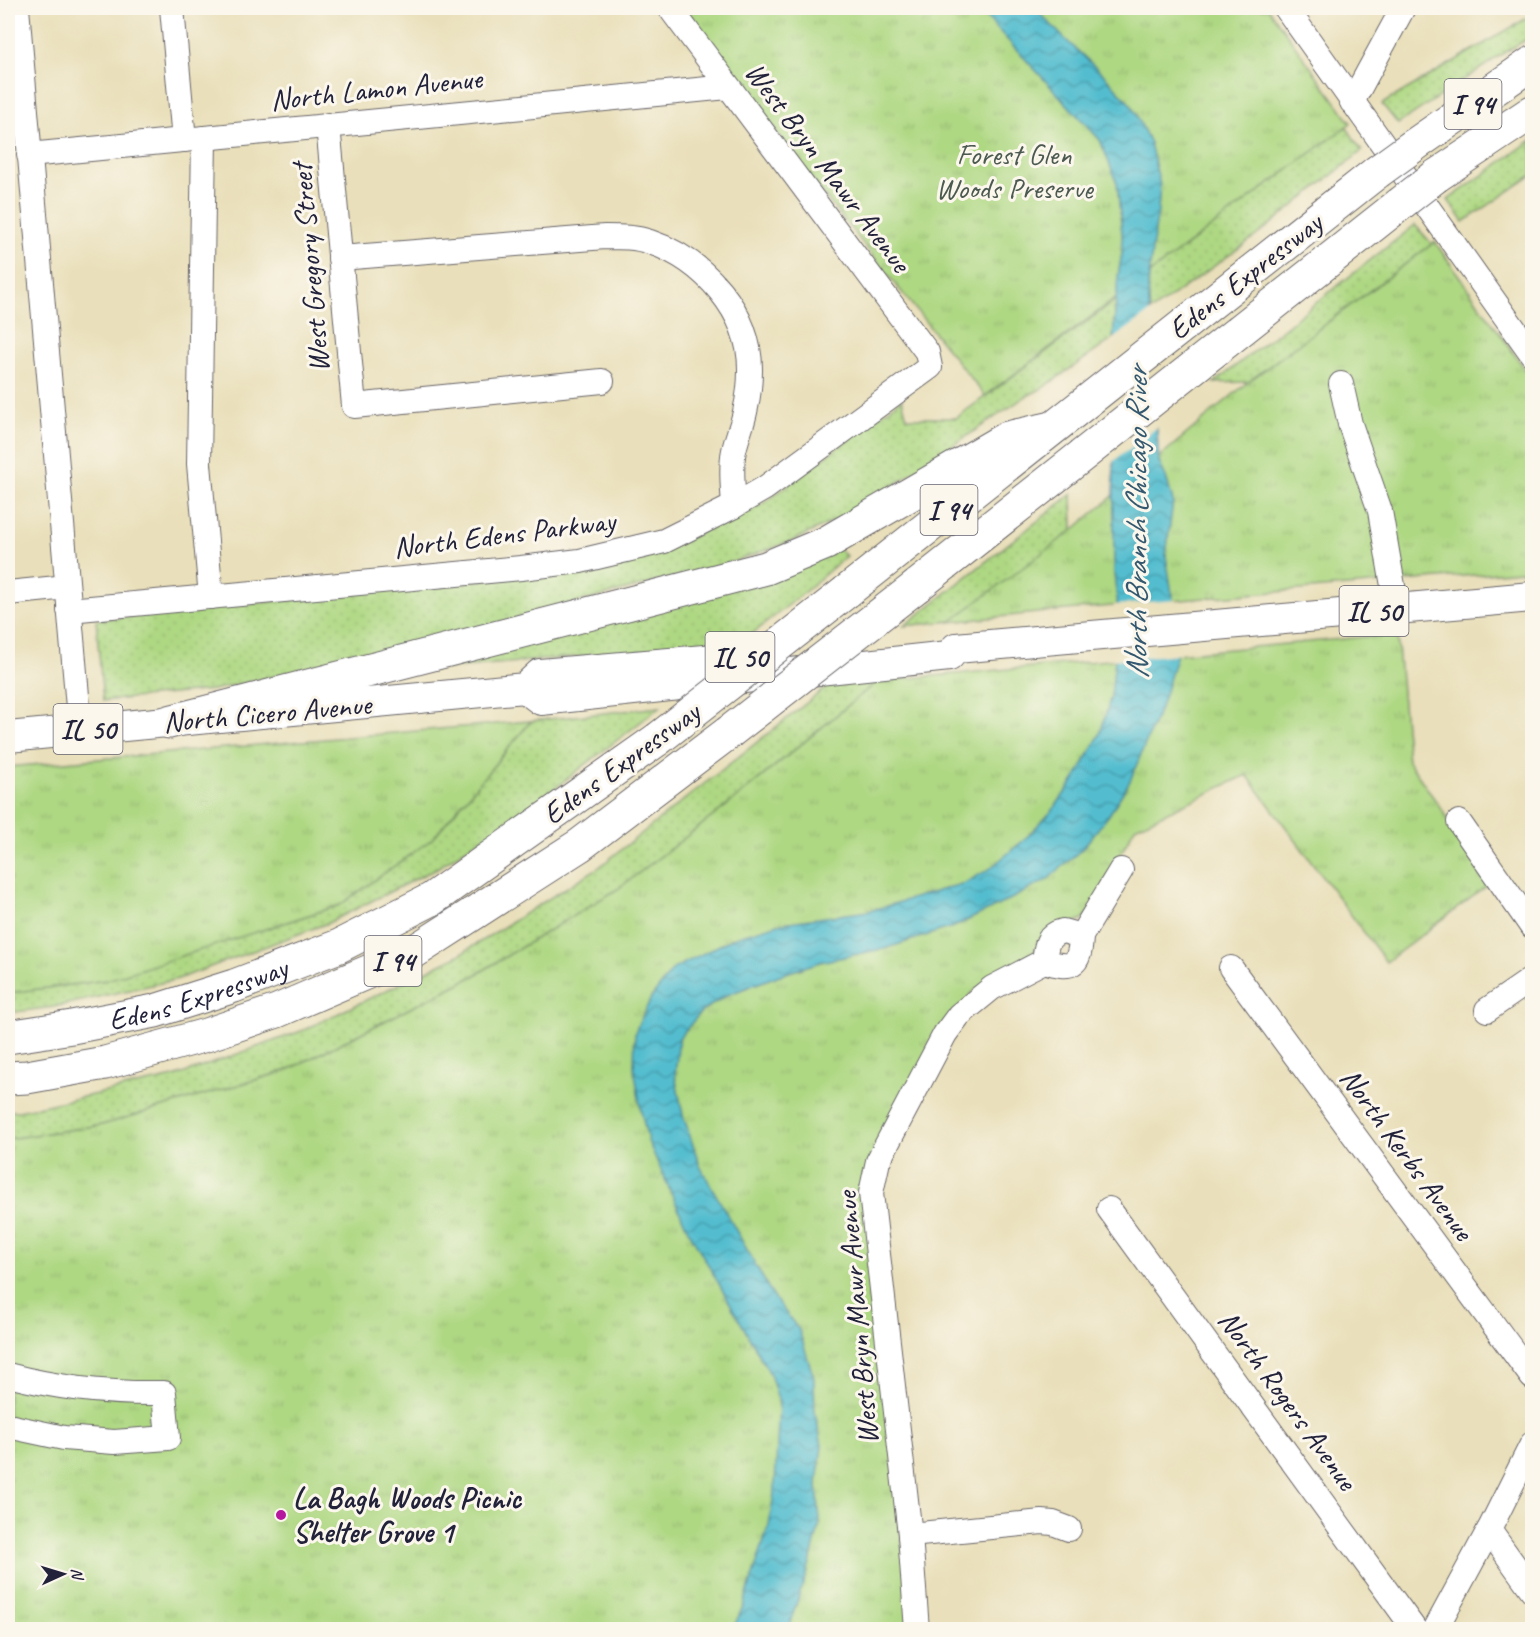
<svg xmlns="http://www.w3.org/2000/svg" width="1540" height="1637" font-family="Caveat,sans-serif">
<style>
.grass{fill:url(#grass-dots);stroke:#687d5f;stroke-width:1.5}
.park{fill:url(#park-tufts);stroke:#687d5f;stroke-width:1.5}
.water{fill:url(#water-waves);stroke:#3a7085;stroke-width:1.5}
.pier{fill:#e9dfba}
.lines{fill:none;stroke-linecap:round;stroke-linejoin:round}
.minor-casing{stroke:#686467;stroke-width:26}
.major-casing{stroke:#686467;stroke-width:32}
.highway-casing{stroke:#686467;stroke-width:35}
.minor{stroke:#fff;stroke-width:24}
.major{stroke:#fff;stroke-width:30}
.highway{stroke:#fff;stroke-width:33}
.highway-bridge-casing{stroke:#686467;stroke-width:35;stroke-linecap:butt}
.highway-bridge{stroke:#fff;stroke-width:33}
.poi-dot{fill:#b5179e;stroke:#fbf7ec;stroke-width:2}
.labels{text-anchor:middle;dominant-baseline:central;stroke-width:6;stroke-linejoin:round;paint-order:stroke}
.shield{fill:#fbf7ec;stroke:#636270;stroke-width:1.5}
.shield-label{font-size:28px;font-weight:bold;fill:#22223b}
.street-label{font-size:30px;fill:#22223b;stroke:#fbf7ec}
.park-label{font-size:30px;fill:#4c5951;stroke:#fbf7ec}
.poi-label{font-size:30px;font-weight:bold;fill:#22223b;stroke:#fbf7ec;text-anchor:start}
.water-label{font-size:32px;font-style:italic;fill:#33586f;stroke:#fbf7ec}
</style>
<defs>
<pattern id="grass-dots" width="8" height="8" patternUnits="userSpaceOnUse" patternTransform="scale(1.5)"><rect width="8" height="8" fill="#afd883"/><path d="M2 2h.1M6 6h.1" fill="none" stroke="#96b972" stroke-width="1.8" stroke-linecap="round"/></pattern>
<pattern id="park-tufts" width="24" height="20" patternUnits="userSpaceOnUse" patternTransform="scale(1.5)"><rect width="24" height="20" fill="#afd883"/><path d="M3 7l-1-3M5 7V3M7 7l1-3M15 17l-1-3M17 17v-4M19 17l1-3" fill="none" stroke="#96b972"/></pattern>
<pattern id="water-waves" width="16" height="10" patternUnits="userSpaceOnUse" patternTransform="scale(1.5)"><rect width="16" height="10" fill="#53bdcf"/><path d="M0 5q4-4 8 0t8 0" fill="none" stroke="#4499a9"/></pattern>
</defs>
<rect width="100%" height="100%" fill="#fbf7ec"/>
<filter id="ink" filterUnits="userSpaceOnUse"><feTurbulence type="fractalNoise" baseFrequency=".0167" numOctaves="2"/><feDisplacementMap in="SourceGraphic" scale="12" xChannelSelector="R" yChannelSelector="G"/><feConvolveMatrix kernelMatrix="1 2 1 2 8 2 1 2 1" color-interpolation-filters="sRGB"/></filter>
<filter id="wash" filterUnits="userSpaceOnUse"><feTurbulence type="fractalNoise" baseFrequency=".008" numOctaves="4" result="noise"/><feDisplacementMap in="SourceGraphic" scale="24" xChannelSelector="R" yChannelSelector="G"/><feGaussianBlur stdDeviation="1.35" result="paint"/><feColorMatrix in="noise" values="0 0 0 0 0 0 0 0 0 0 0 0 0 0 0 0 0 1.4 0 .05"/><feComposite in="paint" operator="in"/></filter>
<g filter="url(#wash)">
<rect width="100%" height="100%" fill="#e9dfba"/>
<!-- grass -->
<g class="grass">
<path d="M 1532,15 L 1532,36 L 1507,51 L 1398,124 L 1382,104 Z"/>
<path d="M 1340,117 L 1362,151 L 1256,236 L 1150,312 L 1148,286 L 1152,250 Z"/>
<path d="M 1532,140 L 1532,175 L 1464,222 L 1448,200 Z"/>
<path d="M 1415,225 L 1432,244 L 1248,382 L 1214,383 Z"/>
<path d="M 1116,300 L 1113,339 L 1041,389 L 1025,397 L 873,499 L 836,520 L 792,541 L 733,562 L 410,646 L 213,690 L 103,701 L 96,620 L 548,573 L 646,558 L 764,503 L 902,399 L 907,418 L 956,418 Z"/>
<path d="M 1072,494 L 1073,530 L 1086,607 L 904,626 Z"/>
<path d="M 838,548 L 846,556 L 800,596 L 742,642 L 386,674 Z"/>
<path d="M 878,681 L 729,804 L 618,889 L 474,976 L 286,1071 L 102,1125 L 8,1139 L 8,1111 L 19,1111 L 174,1077 L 304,1030 L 459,955 L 598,868 L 828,686 Z"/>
<path d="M 660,707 L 532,806 L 437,868 L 328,923 L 178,979 L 54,1007 L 8,1013 L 8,993 L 107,980 L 432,839 L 531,721 Z"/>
</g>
<!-- park -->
<g class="park">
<path d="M 685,8 L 1268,8 L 1351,123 L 985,396 L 808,175 Z"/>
<path d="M 1435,242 L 1532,379 L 1532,570 L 1066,610 L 950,622 L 1073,530 L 1248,382 Z"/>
<path d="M 1397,634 L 1408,761 L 1492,882 L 1386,962 L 1247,775 L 1135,827 L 1090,911 L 1083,919 L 1073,923 L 1036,948 L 1030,958 L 971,993 L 865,1175 L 911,1629 L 8,1629 L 8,1139 L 102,1125 L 286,1071 L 474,976 L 618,889 L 729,804 L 878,681 Z"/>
<path d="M 531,721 L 432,839 L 340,905 L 107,980 L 8,993 L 8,767 Z"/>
</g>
<!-- water -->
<path class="water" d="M 978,8 L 1035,8 L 1064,38 L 1106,77 L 1132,106 L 1150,143 L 1160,185 L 1158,211 L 1152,250 L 1148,286 L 1159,462 L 1166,477 L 1173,501 L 1166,556 L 1173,600 L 1177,654 L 1163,701 L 1130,781 L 1109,815 L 1082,849 L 1047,880 L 1007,901 L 956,926 L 887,948 L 820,962 L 780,975 L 727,995 L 701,1012 L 679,1038 L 675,1075 L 683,1115 L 700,1166 L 773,1296 L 799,1330 L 814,1378 L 815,1413 L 822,1445 L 817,1484 L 820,1523 L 810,1563 L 788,1629 L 733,1629 L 744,1604 L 769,1525 L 775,1487 L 779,1403 L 770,1374 L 686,1226 L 648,1141 L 641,1111 L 634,1067 L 635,1032 L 651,998 L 673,969 L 735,937 L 782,923 L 869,911 L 965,883 L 988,870 L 1024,840 L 1052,811 L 1075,779 L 1100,734 L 1111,696 L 1115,659 L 1117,600 L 1114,574 L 1113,339 L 1118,276 L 1122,253 L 1122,234 L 1117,183 L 1100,140 Z"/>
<!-- pier -->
<g class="pier">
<path d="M 1153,310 L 1159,426 L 1110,464 L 1110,341 Z"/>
<path d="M 1176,600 L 1180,654 L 1112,660 L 1114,605 Z"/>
</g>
</g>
<g filter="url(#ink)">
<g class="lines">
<!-- minor casing -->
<g class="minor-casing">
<g id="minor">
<path d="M 17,8 L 80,730"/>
<path d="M 172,8 L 184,140"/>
<path d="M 1286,8 L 1532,354"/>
<path d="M 1352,102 L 1403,8"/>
<path d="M 328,125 L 354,406 L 602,381"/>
<path d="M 204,138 L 199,464 L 211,597"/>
<path d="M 29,155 L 728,87"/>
<path d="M 340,258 L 605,237 C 621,237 636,237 650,242 C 704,260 751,313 750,371 C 750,385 748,399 745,412 C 742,427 735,441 733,456 C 731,473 733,489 734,506"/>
<path d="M 1341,384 L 1350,424 L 1380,511 L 1397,609"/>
<path d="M 8,593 L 67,587"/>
<path d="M 69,610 L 521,568 L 580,561 L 664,541 L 734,506 L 765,488 L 930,367 L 927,352 L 670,8"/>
<path d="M 1459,822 L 1532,927"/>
<path d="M 1063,931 L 1081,936 C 1080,968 1071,969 1044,961 C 1046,947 1046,935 1063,931 Z"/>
<path d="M 1081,936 L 1121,870"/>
<path d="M 1231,968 L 1532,1377"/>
<path d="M 1487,1010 L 1532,979"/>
<path d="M 1109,1209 L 1415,1630"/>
<path d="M 8,1375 C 61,1389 109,1394 164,1393 L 168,1438 L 114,1442 L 64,1438 L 8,1426"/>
<path d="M 1489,1530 L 1532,1590"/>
<path d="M 910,1535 L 1042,1522 L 1053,1523 L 1069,1529"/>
<path d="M 917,1630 L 910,1535 L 871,1193 L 878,1161 L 945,1034 L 959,1015 L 992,988 L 1044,961"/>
<path d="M 1435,1630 L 1489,1530 L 1532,1444"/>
</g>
</g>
<!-- major casing -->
<g class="major-casing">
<g id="major">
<path d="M 525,688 L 541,700 L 949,656 L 956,648 L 1532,597"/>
<path d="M 8,737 L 525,688 L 540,674 L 776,654"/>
</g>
</g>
<!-- highway casing -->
<g class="highway-casing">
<g id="highway">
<path d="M 1413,146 L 1532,63"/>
<path d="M 1436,176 L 1532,112"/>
<path d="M 917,586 L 1400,204"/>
<path d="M 846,592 L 1377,172"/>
<path d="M 169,722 L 766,568 L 826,543 L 1007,438 L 1052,428"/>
<path id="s1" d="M 8,1037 L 72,1027 L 155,1011 L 234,986 L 339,946 L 432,899 L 658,739"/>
<path d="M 8,1078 L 27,1077 L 105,1063 L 206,1035 L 277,1011 L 412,953 L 580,845 L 728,733"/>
</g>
</g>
<!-- minor -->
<use href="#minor" class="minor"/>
<!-- major -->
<use href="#major" class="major"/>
<!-- highway -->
<use href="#highway" class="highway"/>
<!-- highway-bridge casing -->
<g class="highway-bridge-casing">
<g id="highway-bridge">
<path d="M 1377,172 L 1413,146"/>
<path d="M 1400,204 L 1436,176"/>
<path d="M 728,733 L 917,586"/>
<path d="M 658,739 L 846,592"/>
</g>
</g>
<!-- highway-bridge -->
<use href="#highway-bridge" class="highway-bridge"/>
</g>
</g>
<!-- markers -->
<circle class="poi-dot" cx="281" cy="1515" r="6"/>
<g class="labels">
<!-- shield labels -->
<g class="shield">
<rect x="1444.5" y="79" width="57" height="50" rx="4.5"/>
<rect x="920.5" y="485" width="57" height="50" rx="4.5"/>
<rect x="1339.5" y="586" width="69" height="50" rx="4.5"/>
<rect x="705.5" y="632" width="69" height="50" rx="4.5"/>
<rect x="53.5" y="704" width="69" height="50" rx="4.5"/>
<rect x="364.5" y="936" width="57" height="50" rx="4.5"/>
</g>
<g class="shield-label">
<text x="1473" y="104">I 94</text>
<text x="949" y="510">I 94</text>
<text x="1374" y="611">IL 50</text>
<text x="740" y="657">IL 50</text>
<text x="88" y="729">IL 50</text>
<text x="393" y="961">I 94</text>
</g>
<!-- street labels -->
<g class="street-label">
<text transform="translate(376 89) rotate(-6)">North Lamon Avenue</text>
<text transform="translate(828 167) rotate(53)">West Bryn Mawr Avenue</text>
<text transform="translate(310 268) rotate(-95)">West Gregory Street</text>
<text transform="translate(1245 276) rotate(-38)">Edens Expressway</text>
<text transform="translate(504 534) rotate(-7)">North Edens Parkway</text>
<text transform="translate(267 713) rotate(-5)">North Cicero Avenue</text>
<text transform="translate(621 763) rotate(-36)">Edens Expressway</text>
<text stroke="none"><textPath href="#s1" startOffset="195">Edens Expressway</textPath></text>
<text transform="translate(1407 1154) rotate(54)">North Kerbs Avenue</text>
<text transform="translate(857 1318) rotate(-95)">West Bryn Mawr Avenue</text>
<text transform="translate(1288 1400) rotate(54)">North Rogers Avenue</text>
</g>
<!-- park labels -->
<g class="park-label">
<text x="1014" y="154">Forest Glen<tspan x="1014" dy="34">Woods Preserve</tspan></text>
</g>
<!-- poi labels -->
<g class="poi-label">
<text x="293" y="1498">La Bagh Woods Picnic<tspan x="293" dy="34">Shelter Grove 1</tspan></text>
</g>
<!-- water labels -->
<g class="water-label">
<text transform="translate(1136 523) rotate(-90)">North Branch Chicago River</text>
</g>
</g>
<!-- margin -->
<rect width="1540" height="1637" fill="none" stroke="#fbf7ec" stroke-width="30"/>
<!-- north arrow -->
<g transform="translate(63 1574) rotate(86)" stroke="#fbf7ec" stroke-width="4.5" paint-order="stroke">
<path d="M0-4.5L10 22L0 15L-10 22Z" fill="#22223b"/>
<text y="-9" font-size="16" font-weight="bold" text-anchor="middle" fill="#22223b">N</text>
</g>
</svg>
